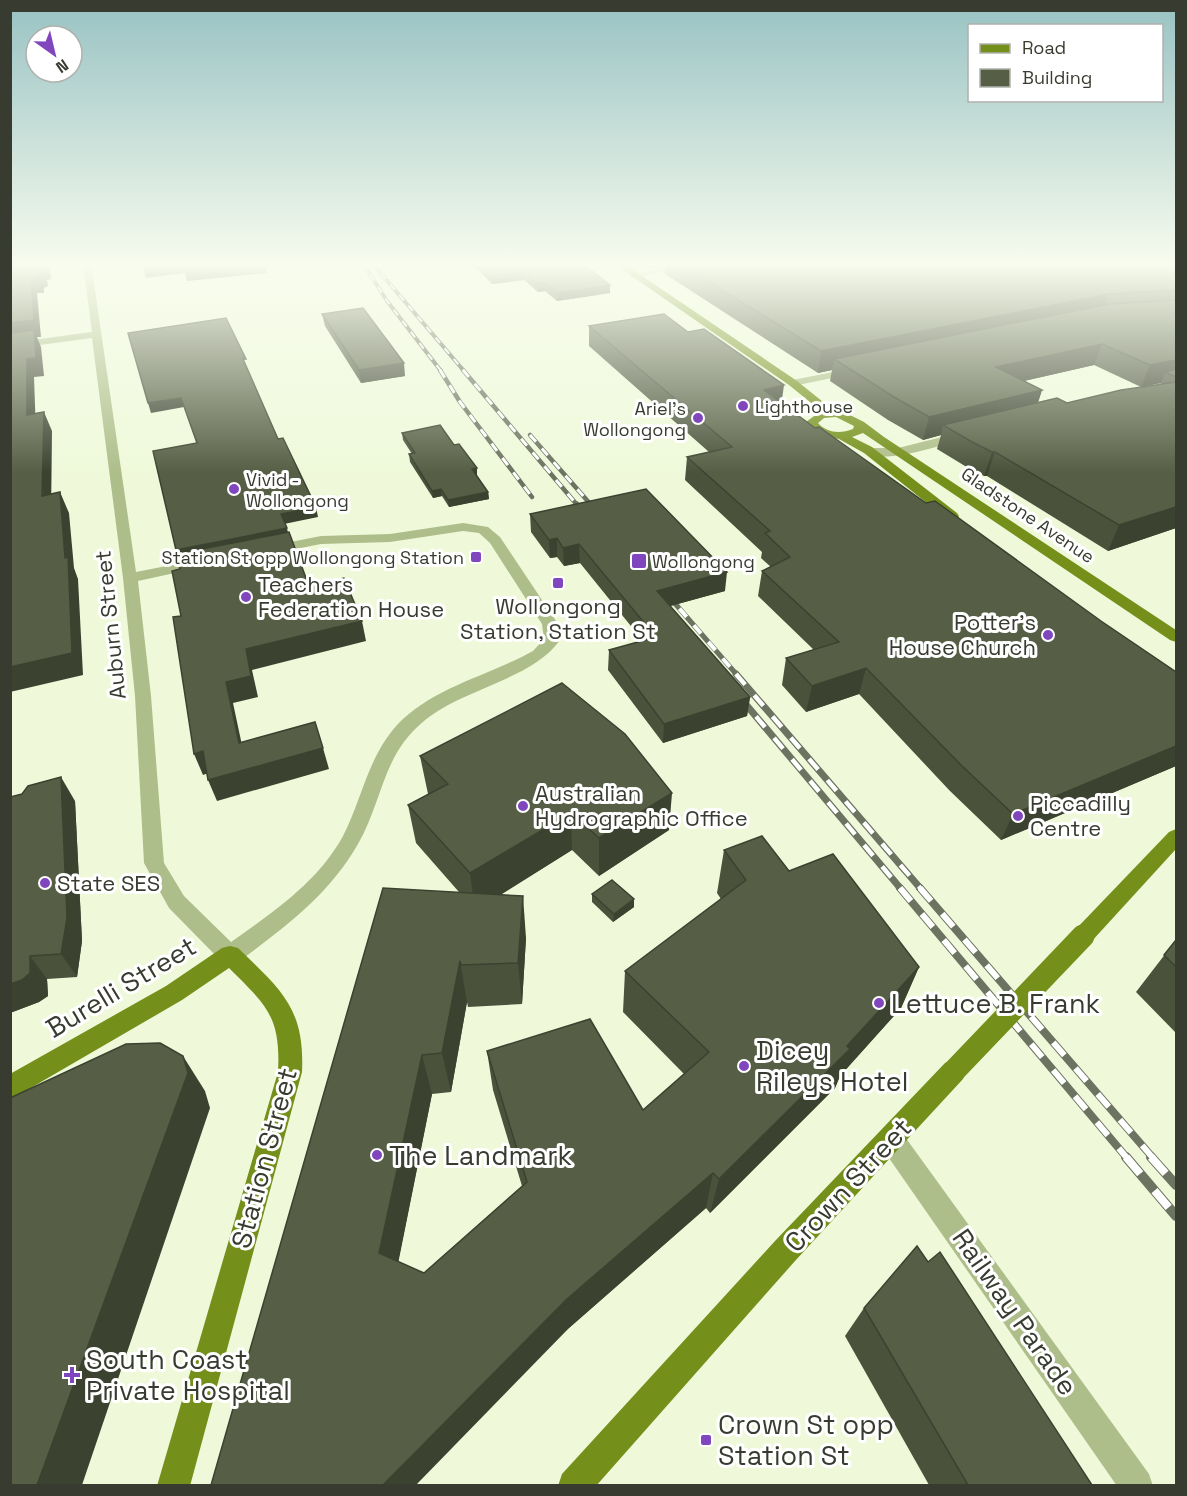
<svg xmlns="http://www.w3.org/2000/svg" width="1187" height="1496" font-family="'Space Grotesk',sans-serif">
<style>
.lines{fill:none;stroke-linecap:round;stroke-linejoin:round}
.minor{fill:#aebe8a;fill-rule:evenodd}
.major{fill:#748f1a;fill-rule:evenodd}
.rail-far5-casing{stroke:#6d7361;stroke-width:4}
.rail-far4-casing{stroke:#6d7361;stroke-width:4.5}
.rail-far3-casing{stroke:#6d7361;stroke-width:5}
.rail-far2-casing{stroke:#6d7361;stroke-width:7}
.rail-far1-casing{stroke:#6d7361;stroke-width:8}
.rail-casing{stroke:#6d7361;stroke-width:10}
.rail-far5{stroke:#fff;stroke-width:2;stroke-dasharray:7;stroke-linecap:butt}
.rail-far4{stroke:#fff;stroke-width:3;stroke-dasharray:9;stroke-linecap:butt}
.rail-far3{stroke:#fff;stroke-width:4;stroke-dasharray:11;stroke-linecap:butt}
.rail-far2{stroke:#fff;stroke-width:4.5;stroke-dasharray:14;stroke-linecap:butt}
.rail-far1{stroke:#fff;stroke-width:6;stroke-dasharray:17;stroke-linecap:butt}
.rail{stroke:#fff;stroke-width:8;stroke-dasharray:22;stroke-linecap:butt}
.major-bridge{stroke:#748f1a;stroke-width:23}
.wall{fill:#4a523b;fill-rule:evenodd}
.shaded-wall{fill:#3c4230}
.building{fill:#565f45;stroke:#3c4230;stroke-width:1.5}
.poi-dot{fill:#7f46bd;stroke:#fff;stroke-width:2}
.labels{text-anchor:middle;dominant-baseline:central;stroke-width:6;stroke-linejoin:round;paint-order:stroke}
.far-poi-label{font-size:18px;fill:#383c30;stroke:#fff;text-anchor:start}
.far-street-label{font-size:18px;fill:#383c30;stroke:#fff}
.poi-label{font-size:22px;fill:#383c30;stroke:#fff;text-anchor:start}
.street-label{font-size:22px;fill:#383c30;stroke:#fff}
.near-street-label{font-size:27px;fill:#383c30;stroke:#fff}
.near-poi-label{font-size:27px;fill:#383c30;stroke:#fff;text-anchor:start}
</style>
<rect width="100%" height="100%" fill="#eff9da"/>
<g class="lines">
<!-- minor -->
<g class="minor">
<path d="M 83,263 L 91,263 L 136,572 L 202,559 L 209,563 L 207,566 L 138,581 L 151,696 L 164,863 L 184,896 L 231,942 C 272,913 318,882 343,836 C 362,799 368,757 397,725 C 433,687 488,676 533,651 L 544,639 L 542,624 L 490,543 L 479,533 L 463,531 L 390,542 L 321,544 L 270,554 L 263,550 L 265,547 L 321,536 L 390,534 L 463,523 L 488,527 L 500,537 L 558,624 L 560,640 C 532,680 463,688 424,721 C 382,755 383,801 358,844 C 329,895 284,928 238,962 L 230,964 L 222,962 L 169,908 L 144,863 L 135,696 L 123,578 L 92,338 L 10,349 L 10,343 L 92,332 Z"/>
<path d="M 689,263 L 710,263 L 633,278 L 629,275 Z"/>
<path d="M 853,368 L 858,371 L 857,373 L 793,386 L 788,383 L 793,380 Z"/>
<path d="M 962,432 L 968,436 L 966,438 C 946,444 881,466 865,452 L 871,448 L 898,448 Z"/>
<path d="M 891,1126 L 900,1130 L 1149,1474 L 1153,1486 L 1117,1486 L 882,1148 L 878,1139 L 882,1130 Z"/>
</g>
<!-- major -->
<g class="major">
<path d="M 613,263 L 623,263 L 797,381 L 833,410 L 842,411 L 864,422 L 884,437 L 1176,630 L 1176,642 L 1170,640 L 863,433 L 852,437 L 872,447 L 957,513 L 959,516 L 957,519 L 947,519 L 864,453 L 839,439 L 816,434 L 806,422 L 821,411 L 789,385 ZM 836,417 L 854,426 L 853,429 C 840,434 827,433 818,423 L 824,418 Z"/>
<path d="M 1176,829 L 1176,849 L 1091,942 L 1083,945 L 1075,942 L 1072,936 L 1075,930 L 1169,832 Z"/>
<path d="M 230,946 L 238,948 C 281,990 305,1008 302,1072 L 190,1486 L 157,1486 L 278,1072 C 281,1016 266,1005 229,968 L 182,1000 L 10,1100 L 10,1074 L 166,986 L 222,948 Z"/>
<path d="M 954,1059 L 963,1063 L 966,1071 L 963,1079 L 795,1261 L 596,1486 L 558,1486 L 562,1474 L 775,1241 L 945,1063 Z"/>
</g>
<!-- rail-far5 casing -->
<g class="rail-far5-casing">
<g id="rail-far5">
<path d="M 363,263 L 387,301 L 441,371"/>
<path d="M 372,263 L 464,371"/>
</g>
</g>
<!-- rail-far4 casing -->
<g class="rail-far4-casing">
<g id="rail-far4">
<path d="M 440,370 L 460,402 L 532,497"/>
<path d="M 463,370 L 578,506"/>
<path d="M 530,435 L 592,506"/>
</g>
</g>
<!-- rail-far3 casing -->
<g class="rail-far3-casing">
<g id="rail-far3">
<path d="M 577,504 L 587,516"/>
<path d="M 591,504 L 599,514"/>
<path d="M 665,592 L 737,675"/>
</g>
</g>
<!-- rail-far2 casing -->
<g class="rail-far2-casing">
<g id="rail-far2">
<path d="M 736,674 L 921,889"/>
<path d="M 738,695 L 901,889"/>
</g>
</g>
<!-- rail-far1 casing -->
<g class="rail-far1-casing">
<g id="rail-far1">
<path d="M 900,888 L 1127,1158"/>
<path d="M 920,888 L 1153,1158"/>
</g>
</g>
<!-- rail casing -->
<g class="rail-casing">
<g id="rail">
<path d="M 1126,1157 L 1176,1216"/>
<path d="M 1151,1157 L 1176,1185"/>
</g>
</g>
<!-- rail-far5 -->
<use href="#rail-far5" class="rail-far5"/>
<!-- rail-far4 -->
<use href="#rail-far4" class="rail-far4"/>
<!-- rail-far3 -->
<use href="#rail-far3" class="rail-far3"/>
<!-- rail-far2 -->
<use href="#rail-far2" class="rail-far2"/>
<!-- rail-far1 -->
<use href="#rail-far1" class="rail-far1"/>
<!-- rail -->
<use href="#rail" class="rail"/>
<!-- major-bridge -->
<path class="major-bridge" d="M 954,1071 L 1083,936"/>
</g>
<!-- wall -->
<g class="wall">
<path d="M 471,263 L 582,263 L 610,293 L 557,301 L 545,291 L 538,292 L 524,280 L 492,284 Z"/>
<path d="M 640,263 L 1176,263 L 1176,528 L 1108,551 L 987,476 L 984,476 L 965,466 L 937,449 L 941,435 L 923,440 L 888,420 L 830,381 L 832,370 L 818,373 L 665,274 L 665,265 L 655,268 L 651,265 L 648,268 ZM 1094,365 L 1141,387 L 1161,383 L 1160,385 L 1067,403 L 1038,403 L 1042,390 L 1024,381 Z"/>
<path d="M 322,314 L 405,376 L 361,383 L 325,326 Z"/>
<path d="M 589,326 L 781,403 L 815,428 L 926,503 L 1176,672 L 1176,766 L 1001,840 L 950,791 L 859,694 L 806,712 L 782,685 L 786,658 L 814,650 L 758,596 L 762,571 L 771,567 L 761,558 L 762,552 L 685,480 L 687,457 L 709,452 L 589,346 Z"/>
<path d="M 402,433 L 477,476 L 488,492 L 489,499 L 449,507 L 442,496 L 433,498 L 410,462 L 409,454 L 412,454 L 403,440 Z"/>
<path d="M 530,514 L 725,591 L 670,606 L 750,697 L 747,716 L 663,743 L 608,670 L 609,650 L 643,641 L 580,563 L 564,566 L 557,557 L 550,558 L 531,532 Z"/>
<path d="M 420,756 L 669,830 L 599,876 L 572,850 L 501,894 L 526,938 L 522,1004 L 468,1007 L 467,1002 L 451,1092 L 432,1094 L 398,1262 L 424,1273 L 522,1186 L 493,1090 L 487,1051 L 643,1110 L 684,1074 L 623,1012 L 625,971 L 721,899 L 717,893 L 724,850 L 789,871 L 919,967 L 901,1008 L 840,1076 L 835,1088 L 710,1213 L 706,1208 L 569,1328 L 211,1485 L 459,892 L 416,843 L 408,805 L 428,794 Z"/>
<path d="M 10,797 L 75,801 L 82,941 L 77,977 L 47,979 L 48,996 L 39,1002 L 10,1013 Z"/>
<path d="M 592,894 L 634,899 L 634,907 L 613,922 L 592,902 Z"/>
<path d="M 1176,940 L 1176,1033 L 1136,992 Z"/>
<path d="M 864,1308 L 1092,1485 L 929,1485 L 845,1336 Z"/>
</g>
<!-- shaded-wall -->
<g class="shaded-wall">
<path d="M 49,263 L 51,279 L 47,280 L 48,286 L 44,288 L 44,293 L 37,293 L 41,337 L 37,337 L 41,347 L 44,376 L 34,377 L 36,434 L 27,415 L 10,341 L 10,323 L 31,278 L 38,272 L 41,264 Z"/>
<path d="M 171,263 L 181,263 L 184,273 L 146,278 L 143,267 Z"/>
<path d="M 250,263 L 265,263 L 267,273 L 187,281 L 184,271 Z"/>
<path d="M 655,263 L 665,263 L 665,265 L 655,268 Z"/>
<path d="M 524,272 L 524,280 L 492,284 L 491,276 Z"/>
<path d="M 544,282 L 545,291 L 538,292 L 537,283 Z"/>
<path d="M 610,285 L 610,293 L 557,301 L 557,293 Z"/>
<path d="M 1109,294 L 1102,314 L 834,359 L 832,370 L 818,373 L 821,351 Z"/>
<path d="M 1102,344 L 1094,365 L 989,389 L 996,367 Z"/>
<path d="M 1176,360 L 1176,377 L 1165,372 L 1161,383 L 1141,387 L 1150,365 Z"/>
<path d="M 404,363 L 405,376 L 361,383 L 359,370 Z"/>
<path d="M 784,385 L 781,407 L 764,390 Z"/>
<path d="M 1042,390 L 1034,413 L 943,425 L 941,435 L 923,440 L 929,417 Z"/>
<path d="M 181,398 L 184,407 L 151,413 L 148,403 Z"/>
<path d="M 44,412 L 52,431 L 51,516 L 42,496 Z"/>
<path d="M 992,452 L 995,452 L 987,476 L 984,476 Z"/>
<path d="M 477,468 L 477,476 L 473,477 L 472,469 Z"/>
<path d="M 441,489 L 442,496 L 433,498 L 432,491 Z"/>
<path d="M 60,492 L 69,513 L 74,568 L 78,579 L 83,675 L 10,692 L 10,667 L 65,558 Z"/>
<path d="M 488,492 L 489,499 L 449,507 L 448,500 Z"/>
<path d="M 316,507 L 318,517 L 284,524 L 281,514 Z"/>
<path d="M 1176,507 L 1176,528 L 1108,551 L 1119,525 Z"/>
<path d="M 287,528 L 289,538 L 180,560 L 176,550 Z"/>
<path d="M 557,538 L 557,557 L 550,558 L 549,540 Z"/>
<path d="M 579,544 L 580,563 L 564,566 L 563,548 Z"/>
<path d="M 727,572 L 725,591 L 656,610 L 657,591 Z"/>
<path d="M 362,621 L 366,641 L 252,670 L 258,697 L 233,703 L 246,764 L 239,743 L 226,682 L 246,649 Z"/>
<path d="M 866,668 L 859,694 L 806,712 L 812,686 Z"/>
<path d="M 750,697 L 747,716 L 663,743 L 664,724 Z"/>
<path d="M 1176,746 L 1176,766 L 1001,840 L 1013,814 Z"/>
<path d="M 323,748 L 329,769 L 217,801 L 208,780 Z"/>
<path d="M 203,751 L 211,772 L 203,775 L 194,754 Z"/>
<path d="M 61,777 L 75,801 L 82,941 L 77,977 L 61,954 Z"/>
<path d="M 672,793 L 669,830 L 599,876 L 599,838 Z"/>
<path d="M 571,813 L 572,850 L 475,911 L 470,873 Z"/>
<path d="M 523,896 L 526,938 L 522,1004 L 518,963 Z"/>
<path d="M 634,899 L 634,907 L 613,922 L 614,914 Z"/>
<path d="M 30,956 L 47,979 L 48,996 L 39,1002 L 10,1013 L 10,984 Z"/>
<path d="M 460,961 L 467,1002 L 451,1092 L 442,1053 Z"/>
<path d="M 919,967 L 901,1008 L 840,1076 L 835,1088 L 710,1213 L 719,1179 L 847,1046 Z"/>
<path d="M 422,1055 L 432,1094 L 394,1284 L 379,1253 Z"/>
<path d="M 183,1056 L 205,1091 L 210,1108 L 82,1485 L 37,1485 Z"/>
<path d="M 713,1173 L 706,1208 L 569,1328 L 416,1485 L 383,1485 L 567,1299 Z"/>
</g>
<!-- building -->
<g class="building">
<path d="M 10,263 L 45,263 L 41,264 L 42,270 L 38,272 L 38,277 L 31,278 L 34,320 L 10,323 Z"/>
<path d="M 142,263 L 171,263 L 143,267 Z"/>
<path d="M 181,263 L 250,263 L 184,271 Z"/>
<path d="M 478,263 L 582,263 L 610,285 L 557,293 L 544,282 L 537,283 L 524,272 L 491,276 Z"/>
<path d="M 678,263 L 1176,263 L 1176,290 L 1109,294 L 821,351 Z"/>
<path d="M 1176,300 L 1176,360 L 1150,365 L 1102,344 L 996,367 L 1042,390 L 929,417 L 894,397 L 834,359 L 1110,304 Z"/>
<path d="M 363,308 L 404,363 L 359,370 L 322,314 Z"/>
<path d="M 664,314 L 688,332 L 704,329 L 784,385 L 764,390 L 815,428 L 819,427 L 926,503 L 935,501 L 1101,621 L 1176,672 L 1176,746 L 1013,814 L 961,765 L 866,668 L 812,686 L 786,658 L 839,642 L 762,571 L 790,557 L 765,533 L 770,531 L 687,457 L 732,447 L 589,326 Z"/>
<path d="M 226,318 L 246,359 L 243,359 L 278,439 L 283,438 L 316,507 L 281,514 L 287,528 L 176,550 L 153,451 L 197,443 L 181,398 L 148,403 L 128,333 Z"/>
<path d="M 34,330 L 36,358 L 27,359 L 27,415 L 44,412 L 42,496 L 60,492 L 65,558 L 68,557 L 72,653 L 10,667 L 10,333 Z"/>
<path d="M 1176,369 L 1176,377 L 1165,372 Z"/>
<path d="M 1176,382 L 1176,507 L 1119,525 L 995,452 L 992,452 L 972,442 L 943,425 L 1057,398 L 1067,403 L 1121,390 Z"/>
<path d="M 440,425 L 454,445 L 459,444 L 477,468 L 472,469 L 488,492 L 448,500 L 441,489 L 432,491 L 409,454 L 415,453 L 402,433 Z"/>
<path d="M 646,489 L 727,572 L 657,591 L 750,697 L 664,724 L 609,650 L 656,637 L 579,544 L 563,548 L 557,538 L 549,540 L 530,514 Z"/>
<path d="M 289,532 L 309,586 L 344,578 L 362,621 L 246,649 L 251,676 L 226,682 L 239,743 L 315,722 L 323,748 L 208,780 L 203,751 L 194,754 L 173,617 L 181,616 L 172,571 L 180,569 L 176,554 Z"/>
<path d="M 562,683 L 625,734 L 672,793 L 599,838 L 571,813 L 470,873 L 408,805 L 448,784 L 420,756 Z"/>
<path d="M 61,777 L 67,918 L 61,954 L 30,956 L 30,973 L 22,980 L 10,984 L 10,797 L 22,794 L 28,786 Z"/>
<path d="M 762,836 L 789,871 L 833,854 L 919,967 L 847,1046 L 850,1049 L 719,1179 L 713,1173 L 567,1299 L 383,1485 L 211,1485 L 383,888 L 523,896 L 518,963 L 461,965 L 460,961 L 442,1053 L 422,1055 L 379,1253 L 424,1273 L 527,1182 L 487,1051 L 590,1019 L 643,1110 L 709,1052 L 625,971 L 746,880 L 724,850 Z"/>
<path d="M 612,880 L 634,899 L 614,914 L 592,894 Z"/>
<path d="M 1176,940 L 1176,967 L 1164,955 Z"/>
<path d="M 160,1043 L 183,1056 L 188,1073 L 37,1485 L 10,1485 L 10,1098 L 126,1044 Z"/>
<path d="M 917,1246 L 928,1262 L 940,1252 L 1092,1485 L 968,1485 L 864,1308 Z"/>
</g>
<!-- sky -->
<linearGradient id="sky" x2="0" y2="1"><stop stop-color="#98c2c3"/><stop offset="0.56" stop-color="#f8fcee"/><stop offset="1" stop-color="#f8fcee" stop-opacity="0"/></linearGradient>
<rect width="1187" height="473" fill="url(#sky)"/>
<!-- markers -->
<g class="poi-dot">
<circle cx="743" cy="406" r="6"/>
<circle cx="698" cy="418" r="6"/>
<circle cx="234" cy="489" r="6"/>
<rect x="470" y="551" width="12" height="12" rx="3"/>
<rect x="631" y="553" width="16" height="16" rx="3"/>
<rect x="552" y="577" width="12" height="12" rx="3"/>
<circle cx="246" cy="597" r="6"/>
<circle cx="1048" cy="635" r="6"/>
<circle cx="523" cy="806" r="6"/>
<circle cx="1018" cy="816" r="6"/>
<circle cx="45" cy="883" r="6"/>
<circle cx="879" cy="1003" r="6"/>
<circle cx="744" cy="1066" r="6"/>
<circle cx="377" cy="1155" r="6"/>
<path d="M69 1366h6v6h6v6h-6v6h-6v-6h-6v-6h6z"/>
<rect x="700" y="1434" width="12" height="12" rx="3"/>
</g>
<g class="labels">
<!-- far-poi labels -->
<g class="far-poi-label">
<text x="755" y="406">Lighthouse</text>
<text x="686" y="408" text-anchor="end">Ariel's<tspan x="686" dy="21">Wollongong</tspan></text>
<text x="246" y="479">Vivid -<tspan x="246" dy="21">Wollongong</tspan></text>
<text x="464" y="557" text-anchor="end">Station St opp Wollongong Station</text>
<text x="652" y="561">Wollongong</text>
</g>
<!-- far-street labels -->
<g class="far-street-label">
<text transform="translate(1028 515) rotate(34)">Gladstone Avenue</text>
</g>
<!-- poi labels -->
<g class="poi-label">
<text x="258" y="584">Teachers<tspan x="258" dy="25">Federation House</tspan></text>
<text x="558" y="606" text-anchor="middle">Wollongong<tspan x="558" dy="25">Station, Station St</tspan></text>
<text x="1036" y="622" text-anchor="end">Potter's<tspan x="1036" dy="25">House Church</tspan></text>
<text x="535" y="793">Australian<tspan x="535" dy="25">Hydrographic Office</tspan></text>
<text x="1030" y="803">Piccadilly<tspan x="1030" dy="25">Centre</tspan></text>
<text x="57" y="883">State SES</text>
</g>
<!-- street labels -->
<g class="street-label">
<text transform="translate(110 625) rotate(-96)">Auburn Street</text>
</g>
<!-- near-street labels -->
<g class="near-street-label">
<text transform="translate(121 987) rotate(-31)">Burelli Street</text>
<text transform="translate(264 1158) rotate(-75)">Station Street</text>
<text transform="translate(848 1185) rotate(-47)">Crown Street</text>
<text transform="translate(1015 1312) rotate(55)">Railway Parade</text>
</g>
<!-- near-poi labels -->
<g class="near-poi-label">
<text x="891" y="1003">Lettuce B. Frank</text>
<text x="756" y="1050">Dicey<tspan x="756" dy="31">Rileys Hotel</tspan></text>
<text x="389" y="1155">The Landmark</text>
<text x="86" y="1359">South Coast<tspan x="86" dy="31">Private Hospital</tspan></text>
<text x="718" y="1424">Crown St opp<tspan x="718" dy="31">Station St</tspan></text>
</g>
</g>
<!-- border -->
<rect width="1187" height="1496" fill="none" stroke="#383c30" stroke-width="24"/>
<!-- legend -->
<rect x="968" y="24" width="195" height="78" fill="#ffffff" stroke="#afb1ac" stroke-width="1.5"/>
<rect x="980" y="44" width="30" height="9" fill="#748f1a" stroke="#afb1ac" stroke-width="1.5"/>
<text x="1022" y="54" font-size="18" fill="#383c30">Road</text>
<rect x="980" y="69" width="30" height="18" fill="#565f45" stroke="#afb1ac" stroke-width="1.5"/>
<text x="1022" y="84" font-size="18" fill="#383c30">Building</text>
<!-- north arrow -->
<g transform="translate(54 54) rotate(146)"><circle r="28" fill="#ffffff" stroke="#afb1ac" stroke-width="1.5"/>
<path d="M0-4.5L10 22L0 15L-10 22Z" fill="#7f46bd"/>
<text y="-9" font-size="16" font-weight="bold" text-anchor="middle" fill="#383c30">N</text>
</g>
</svg>
